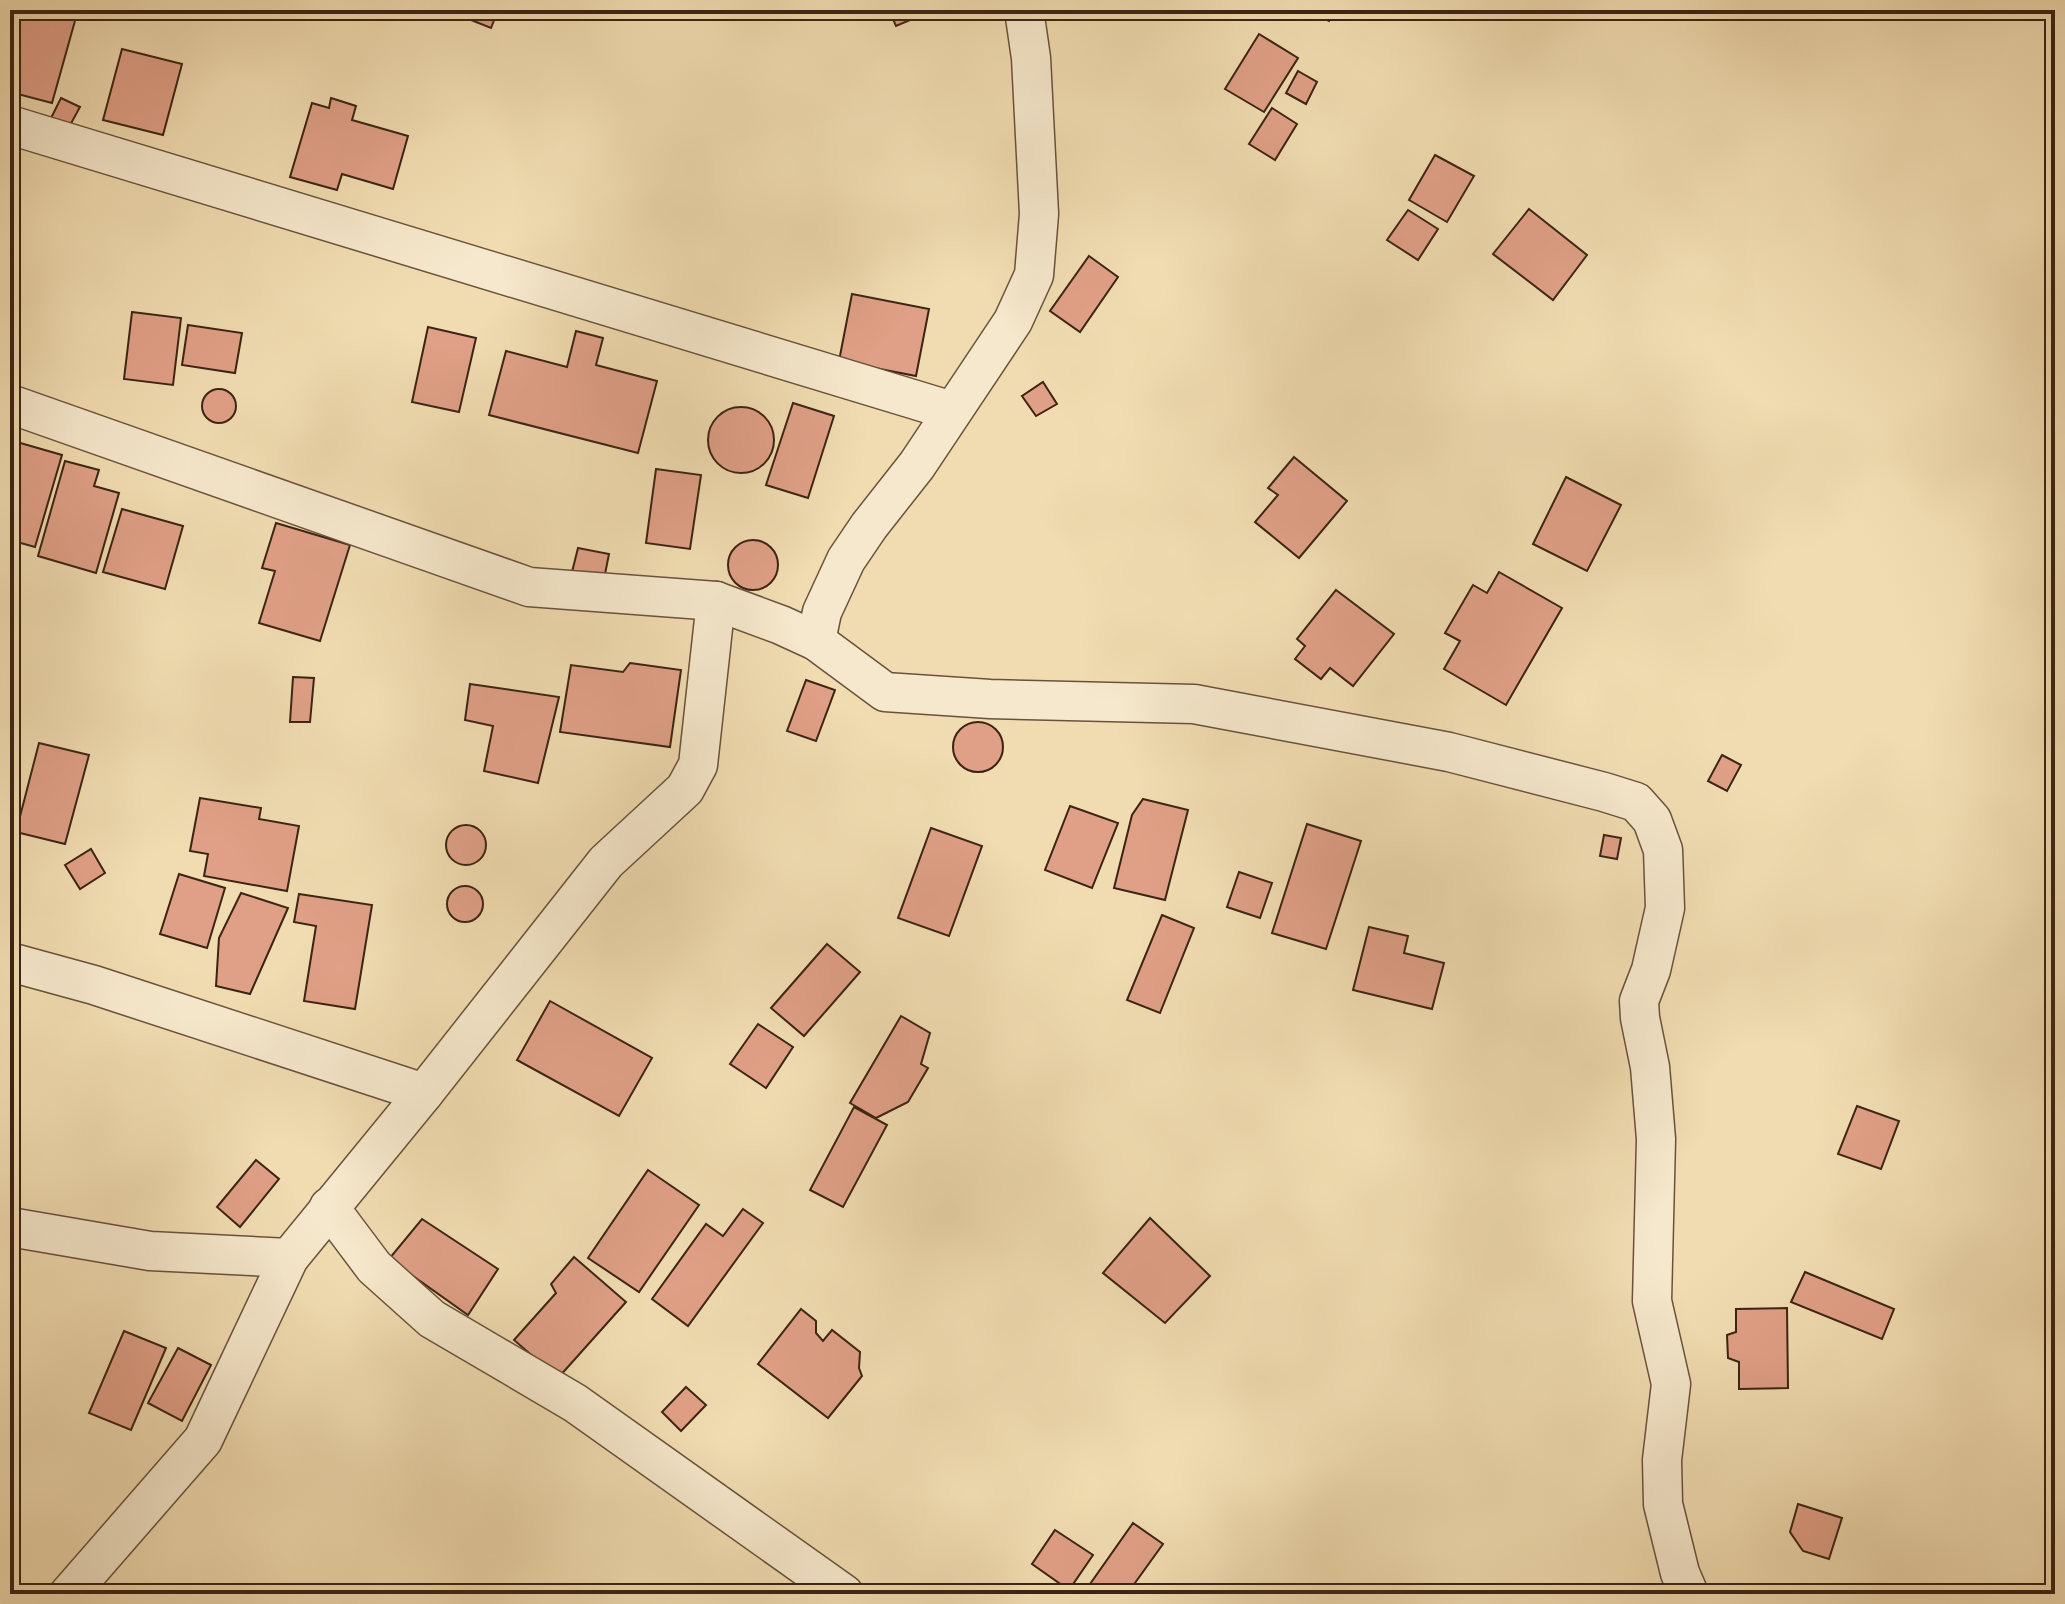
<svg xmlns="http://www.w3.org/2000/svg" width="2065" height="1604" font-family="'Gentium Book Plus',serif">
<style>
.building{fill:#e0a087;stroke:#3c2413;stroke-width:2}
.lines{fill:none;stroke-linecap:round;stroke-linejoin:round}
.minor-casing{stroke:#69523a;stroke-width:41}
.minor{stroke:#f6e8cc;stroke-width:38}
</style>
<rect width="100%" height="100%" fill="#f1dcb1"/>
<filter id="stains"><feTurbulence type="fractalNoise" baseFrequency=".0025" numOctaves="4"/><feColorMatrix values="0 0 0 0 .2 0 0 0 0 .09 0 0 0 0 .02 0 0 0 .5 -.17"/></filter>
<radialGradient id="worn" r=".72"><stop offset=".6" stop-color="#630" stop-opacity="0"/><stop offset="1" stop-color="#630" stop-opacity=".3"/></radialGradient>
<!-- building -->
<g class="building">
<path d="M 23,10 L 78,10 L 52,103 L 10,92 L 10,56 Z"/>
<path d="M 446,10 L 498,10 L 491,28 Z"/>
<path d="M 889,10 L 919,10 L 922,15 L 896,26 Z"/>
<path d="M 1305,10 L 1334,10 L 1329,21 Z"/>
<path d="M 1259,34 L 1298,58 L 1264,112 L 1225,89 Z"/>
<path d="M 122,49 L 182,64 L 163,135 L 103,120 Z"/>
<path d="M 1298,71 L 1317,82 L 1306,104 L 1286,93 Z"/>
<path d="M 61,98 L 80,107 L 69,127 L 51,118 Z"/>
<path d="M 331,98 L 356,106 L 352,120 L 408,136 L 393,189 L 342,174 L 337,190 L 290,177 L 312,103 L 329,108 Z"/>
<path d="M 1272,108 L 1297,124 L 1275,160 L 1249,144 Z"/>
<path d="M 1435,155 L 1474,176 L 1447,222 L 1409,200 Z"/>
<path d="M 1529,209 L 1587,255 L 1553,300 L 1493,254 Z"/>
<path d="M 1408,210 L 1438,229 L 1418,260 L 1387,240 Z"/>
<path d="M 1089,256 L 1118,277 L 1080,332 L 1050,311 Z"/>
<path d="M 852,294 L 929,309 L 916,376 L 839,361 Z"/>
<path d="M 132,312 L 181,318 L 173,385 L 124,379 Z"/>
<path d="M 188,325 L 242,333 L 235,373 L 182,365 Z"/>
<path d="M 428,327 L 476,338 L 459,412 L 412,402 Z"/>
<path d="M 576,331 L 603,338 L 596,365 L 657,381 L 638,453 L 489,415 L 506,351 L 567,367 Z"/>
<path d="M 1043,382 L 1057,404 L 1036,416 L 1022,396 Z"/>
<circle cx="219" cy="406" r="17"/>
<path d="M 793,403 L 834,416 L 808,498 L 766,485 Z"/>
<circle cx="741" cy="440" r="33"/>
<path d="M 10,440 L 62,455 L 35,547 L 10,540 Z"/>
<path d="M 1294,457 L 1347,501 L 1299,558 L 1255,522 L 1278,495 L 1268,488 Z"/>
<path d="M 65,461 L 99,470 L 94,486 L 119,493 L 96,573 L 38,556 Z"/>
<path d="M 656,469 L 701,475 L 690,549 L 646,543 Z"/>
<path d="M 1566,477 L 1621,505 L 1587,571 L 1533,544 Z"/>
<path d="M 122,509 L 183,526 L 165,589 L 103,572 Z"/>
<path d="M 276,523 L 350,545 L 320,641 L 259,623 L 275,571 L 262,568 Z"/>
<circle cx="753" cy="565" r="25"/>
<path d="M 578,548 L 609,554 L 604,579 L 572,572 Z"/>
<path d="M 1499,572 L 1562,608 L 1506,705 L 1444,669 L 1460,641 L 1445,633 L 1473,585 L 1487,593 Z"/>
<path d="M 1336,590 L 1394,634 L 1353,686 L 1330,668 L 1321,679 L 1295,659 L 1305,646 L 1297,639 Z"/>
<path d="M 630,663 L 681,670 L 670,747 L 560,732 L 571,665 L 623,672 Z"/>
<path d="M 293,677 L 314,678 L 310,722 L 290,722 Z"/>
<path d="M 806,680 L 835,690 L 816,741 L 787,731 Z"/>
<path d="M 470,684 L 559,697 L 538,783 L 484,771 L 493,726 L 465,720 Z"/>
<circle cx="978" cy="747" r="25"/>
<path d="M 39,743 L 89,755 L 65,844 L 16,832 Z"/>
<path d="M 1722,755 L 1741,765 L 1727,791 L 1708,781 Z"/>
<path d="M 200,798 L 261,808 L 259,819 L 299,826 L 287,891 L 204,876 L 208,854 L 190,851 Z"/>
<path d="M 1143,799 L 1188,810 L 1165,900 L 1114,888 L 1132,815 Z"/>
<path d="M 1070,806 L 1118,823 L 1092,888 L 1045,870 Z"/>
<path d="M 1307,824 L 1361,841 L 1326,949 L 1272,933 Z"/>
<circle cx="466" cy="845" r="20"/>
<path d="M 931,828 L 982,846 L 949,936 L 898,918 Z"/>
<path d="M 1604,835 L 1621,838 L 1617,859 L 1600,856 Z"/>
<path d="M 91,849 L 105,873 L 80,889 L 65,865 Z"/>
<path d="M 1239,872 L 1272,883 L 1260,918 L 1227,907 Z"/>
<path d="M 179,874 L 225,888 L 207,948 L 160,934 Z"/>
<circle cx="465" cy="904" r="18"/>
<path d="M 241,893 L 288,908 L 250,994 L 216,986 L 219,938 Z"/>
<path d="M 299,894 L 372,905 L 355,1009 L 304,1001 L 316,926 L 294,922 Z"/>
<path d="M 1162,915 L 1194,928 L 1160,1013 L 1127,1000 Z"/>
<path d="M 1369,927 L 1408,936 L 1404,953 L 1444,963 L 1432,1009 L 1353,990 Z"/>
<path d="M 827,944 L 860,972 L 804,1036 L 771,1008 Z"/>
<path d="M 550,1001 L 652,1058 L 619,1116 L 517,1060 Z"/>
<path d="M 901,1016 L 930,1033 L 921,1064 L 928,1068 L 908,1102 L 876,1118 L 850,1103 Z"/>
<path d="M 758,1024 L 793,1047 L 766,1088 L 730,1064 Z"/>
<path d="M 1857,1106 L 1899,1121 L 1881,1169 L 1838,1154 Z"/>
<path d="M 854,1107 L 887,1125 L 843,1207 L 810,1190 Z"/>
<path d="M 256,1160 L 279,1179 L 240,1227 L 217,1207 Z"/>
<path d="M 648,1170 L 699,1205 L 639,1292 L 588,1258 Z"/>
<path d="M 743,1209 L 763,1223 L 688,1326 L 652,1299 L 706,1224 L 723,1236 Z"/>
<path d="M 1150,1218 L 1210,1276 L 1165,1323 L 1103,1273 Z"/>
<path d="M 422,1219 L 498,1269 L 468,1315 L 389,1259 Z"/>
<path d="M 574,1257 L 626,1302 L 558,1378 L 514,1340 L 556,1293 L 551,1284 Z"/>
<path d="M 1805,1272 L 1894,1309 L 1882,1339 L 1791,1302 Z"/>
<path d="M 1787,1308 L 1788,1388 L 1739,1389 L 1739,1362 L 1728,1358 L 1727,1335 L 1736,1332 L 1736,1309 Z"/>
<path d="M 801,1309 L 816,1321 L 816,1333 L 823,1341 L 832,1330 L 860,1352 L 859,1368 L 862,1376 L 828,1418 L 758,1364 Z"/>
<path d="M 124,1331 L 166,1348 L 131,1430 L 89,1413 Z"/>
<path d="M 178,1348 L 211,1365 L 182,1421 L 148,1403 Z"/>
<path d="M 686,1387 L 706,1405 L 681,1431 L 662,1412 Z"/>
<path d="M 1798,1504 L 1842,1518 L 1829,1559 L 1803,1551 L 1790,1532 Z"/>
<path d="M 1133,1523 L 1163,1544 L 1127,1594 L 1083,1594 Z"/>
<path d="M 1055,1530 L 1093,1555 L 1069,1590 L 1032,1564 Z"/>
</g>
<g class="lines">
<!-- minor casing -->
<g class="minor-casing">
<g id="minor">
<path d="M 10,125 L 952,411"/>
<path d="M 10,404 L 529,587 L 716,601 L 781,625 L 816,641 L 885,692 L 990,699 L 1194,704 L 1449,752 L 1604,792 L 1636,802 L 1652,820 L 1663,850 L 1665,908 L 1651,970 L 1639,1001 L 1640,1018 L 1650,1067 L 1656,1139 L 1652,1301 L 1671,1384 L 1662,1460 L 1663,1504 L 1680,1573 L 1689,1594"/>
<path d="M 816,641 L 822,612 L 846,560 L 869,526 L 917,465 L 1013,321 L 1034,275 L 1039,214 L 1031,58 L 1024,10"/>
<path d="M 10,962 L 94,985 L 424,1093"/>
<path d="M 329,1207 L 374,1267 L 432,1319 L 575,1403 L 844,1594"/>
<path d="M 10,1227 L 150,1251 L 289,1258"/>
<path d="M 69,1594 L 203,1440 L 289,1258 L 424,1093 L 606,862 L 685,789 L 698,765 L 716,601"/>
</g>
</g>
<!-- minor -->
<use href="#minor" class="minor"/>
</g>
<!-- margin -->
<rect width="2065" height="1604" fill="none" stroke="#f1dcb1" stroke-width="40"/>
<rect x="12" y="12" width="2041" height="1580" fill="none" stroke="#3c2413" stroke-width="4"/>
<rect x="20" y="20" width="2025" height="1564" fill="none" stroke="#3c2413" stroke-width="2"/>
<rect width="100%" height="100%" filter="url(#stains)"/>
<rect width="100%" height="100%" fill="url(#worn)"/>
</svg>
